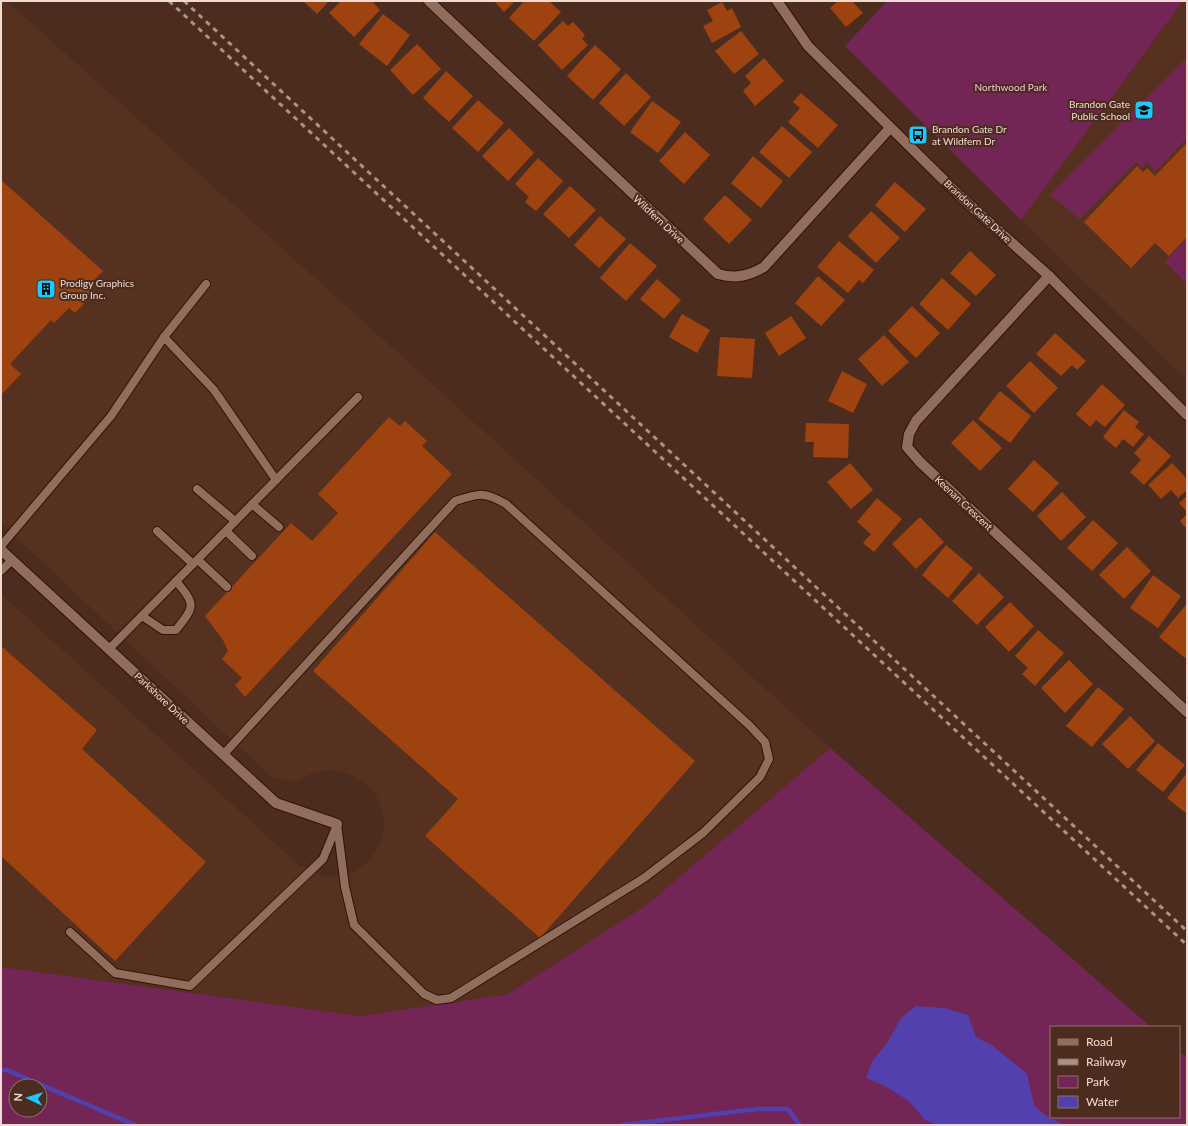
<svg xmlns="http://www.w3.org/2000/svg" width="1188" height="1126" font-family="Lato,sans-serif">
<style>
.built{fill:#57311f}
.green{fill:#732556;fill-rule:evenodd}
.water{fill:#5240ae}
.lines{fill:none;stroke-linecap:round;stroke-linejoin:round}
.stream{stroke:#5240ae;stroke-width:4.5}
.building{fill:#9e430f}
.service-casing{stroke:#301306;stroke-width:10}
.minor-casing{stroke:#301306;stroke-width:12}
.service{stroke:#916d5d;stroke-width:8}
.minor{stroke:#916d5d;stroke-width:10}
.rail{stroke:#ab9286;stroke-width:3;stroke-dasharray:5 5;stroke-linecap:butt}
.labels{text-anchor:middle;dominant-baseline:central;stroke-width:4;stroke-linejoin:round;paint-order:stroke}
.park-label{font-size:10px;fill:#fbc0e0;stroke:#4c2c1e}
.poi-label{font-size:10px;fill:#f0dbd2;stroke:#4c2c1e;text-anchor:start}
.street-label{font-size:10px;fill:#f0dbd2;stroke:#4c2c1e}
</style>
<rect width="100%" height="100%" fill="#4c2c1e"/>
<!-- built -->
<g class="built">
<path d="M 1,1 L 7,1 L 394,349 L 830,748 L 648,904 L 508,994 L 360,1016 L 1,967 L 1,594 L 300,866 L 324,877 L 341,876 L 358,870 L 371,858 L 380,844 L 384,826 L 382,809 L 375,793 L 363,781 L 347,773 L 330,770 L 313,773 L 298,781 L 272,778 L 1,523 Z"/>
<path d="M 1183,1 L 1187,1 L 1187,372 L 1182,376 L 1021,220 Z"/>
</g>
<!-- green -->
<g class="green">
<path d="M 887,1 L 1183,1 L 1021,220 L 845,46 Z"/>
<path d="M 1184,60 L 1187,62 L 1187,138 L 1156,171 L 1147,163 L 1142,168 L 1136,162 L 1080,219 L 1050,195 Z"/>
<path d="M 1187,239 L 1187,279 L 1185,282 L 1165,262 Z"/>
<path d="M 830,748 L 1151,1027 L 1051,1027 L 1051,1117 L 1179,1117 L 1179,1051 L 1187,1058 L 1187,1125 L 1,1125 L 1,967 L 360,1016 L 508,994 L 648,904 ZM 16,1086 L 40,1086 L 40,1110 L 16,1110 Z"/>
</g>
<!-- water -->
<path class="water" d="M 916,1006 L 944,1008 L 968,1015 L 976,1037 L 993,1046 L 1027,1074 L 1034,1105 L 1046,1116 L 1065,1125 L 937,1125 L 925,1120 L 909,1101 L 885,1086 L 866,1078 L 873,1060 L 888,1042 L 901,1018 Z"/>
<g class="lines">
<!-- stream -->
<g class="stream">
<path d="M 1,1070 L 7,1070 L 135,1125"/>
<path d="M 623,1125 L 757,1109 L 788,1109 L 800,1125"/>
</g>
</g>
<!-- building -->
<g class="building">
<path d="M 303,1 L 329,1 L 317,14 Z"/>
<path d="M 341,1 L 372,1 L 380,10 L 354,37 L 329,13 Z"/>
<path d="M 494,1 L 515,1 L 504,12 Z"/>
<path d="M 524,1 L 549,1 L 561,12 L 534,41 L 509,18 Z"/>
<path d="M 838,1 L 852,1 L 863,13 L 846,27 L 830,8 Z"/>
<path d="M 722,2 L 727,11 L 732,8 L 741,27 L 712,43 L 703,26 L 713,21 L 707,10 Z"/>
<path d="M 383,14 L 410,35 L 387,66 L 359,44 Z"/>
<path d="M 563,21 L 568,26 L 573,22 L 585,35 L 582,39 L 588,45 L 562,70 L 538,45 Z"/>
<path d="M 741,31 L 759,54 L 734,74 L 715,51 Z"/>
<path d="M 417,44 L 441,69 L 413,95 L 390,70 Z"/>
<path d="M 595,45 L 621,69 L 593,100 L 567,76 Z"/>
<path d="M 764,58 L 784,81 L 755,106 L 743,91 L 751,83 L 745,76 Z"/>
<path d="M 446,71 L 473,96 L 449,122 L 423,98 Z"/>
<path d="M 626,73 L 651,97 L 624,126 L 599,103 Z"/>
<path d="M 801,93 L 838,125 L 818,148 L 788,122 L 800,108 L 793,102 Z"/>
<path d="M 478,100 L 504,123 L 478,152 L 452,128 Z"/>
<path d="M 652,101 L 681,122 L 658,153 L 630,132 Z"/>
<path d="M 782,126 L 812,152 L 789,178 L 759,152 Z"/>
<path d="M 509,128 L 534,153 L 508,181 L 482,156 Z"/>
<path d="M 685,132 L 710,155 L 684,184 L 659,161 Z"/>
<path d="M 1187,143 L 1187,237 L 1169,256 L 1155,243 L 1131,268 L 1084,222 L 1137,166 L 1143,172 L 1147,168 L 1155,176 Z"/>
<path d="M 753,156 L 783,181 L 761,208 L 731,183 Z"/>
<path d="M 538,158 L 563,181 L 536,211 L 525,202 L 529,197 L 515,184 Z"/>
<path d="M 1,180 L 103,271 L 88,286 L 95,292 L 75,313 L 69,308 L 54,323 L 51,320 L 10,364 L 21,374 L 1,395 Z"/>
<path d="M 895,182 L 926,209 L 905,232 L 875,205 Z"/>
<path d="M 570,186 L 596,210 L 569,238 L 543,214 Z"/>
<path d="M 725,195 L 752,220 L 729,244 L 703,219 Z"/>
<path d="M 871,211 L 900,238 L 876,263 L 848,236 Z"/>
<path d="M 600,216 L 626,239 L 599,268 L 574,245 Z"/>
<path d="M 839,241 L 874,270 L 863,283 L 859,280 L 848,293 L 817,267 Z"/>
<path d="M 630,243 L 657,266 L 626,301 L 600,278 Z"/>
<path d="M 970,251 L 996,275 L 976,296 L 950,273 Z"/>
<path d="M 818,276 L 845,300 L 821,326 L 795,303 Z"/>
<path d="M 942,278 L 971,304 L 948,330 L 919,304 Z"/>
<path d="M 657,279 L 681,300 L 664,319 L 640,299 Z"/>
<path d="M 912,306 L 940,333 L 916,358 L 888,331 Z"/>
<path d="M 682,314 L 710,330 L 697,353 L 669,337 Z"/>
<path d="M 791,316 L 806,338 L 779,356 L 765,333 Z"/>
<path d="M 1055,333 L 1086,361 L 1077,370 L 1072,365 L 1061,376 L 1036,354 Z"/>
<path d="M 884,335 L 909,362 L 882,386 L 858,359 Z"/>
<path d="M 720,337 L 755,339 L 752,378 L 717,376 Z"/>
<path d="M 1030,361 L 1058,388 L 1034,413 L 1006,386 Z"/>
<path d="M 842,371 L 867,384 L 853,413 L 828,401 Z"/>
<path d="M 1102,384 L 1125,405 L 1105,427 L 1096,420 L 1090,427 L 1076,414 Z"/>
<path d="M 1000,391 L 1031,416 L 1010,443 L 978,419 Z"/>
<path d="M 1124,410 L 1139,422 L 1135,427 L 1144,434 L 1133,447 L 1123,439 L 1116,448 L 1103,437 Z"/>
<path d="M 389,417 L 400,426 L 405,421 L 427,441 L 422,446 L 452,474 L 245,697 L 235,685 L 242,678 L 222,659 L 228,651 L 223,640 L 205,616 L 291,523 L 312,541 L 338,513 L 318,494 Z"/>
<path d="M 973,420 L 1002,448 L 980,471 L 951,443 Z"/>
<path d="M 806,423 L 849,424 L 848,458 L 813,457 L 814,442 L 805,442 Z"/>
<path d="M 1149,436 L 1171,456 L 1144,485 L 1130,472 L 1141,460 L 1134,453 Z"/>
<path d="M 1034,460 L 1059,483 L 1033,512 L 1008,489 Z"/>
<path d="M 850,463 L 873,490 L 851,509 L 827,482 Z"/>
<path d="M 1172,463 L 1187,479 L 1187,490 L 1178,498 L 1171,490 L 1161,499 L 1148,485 Z"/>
<path d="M 1062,492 L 1086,517 L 1061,541 L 1037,516 Z"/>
<path d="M 1187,496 L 1187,512 L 1179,503 Z"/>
<path d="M 877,498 L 902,519 L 874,552 L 863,543 L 871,534 L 857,522 Z"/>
<path d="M 1187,514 L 1187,529 L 1180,521 Z"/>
<path d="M 920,517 L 944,542 L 916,569 L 892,544 Z"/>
<path d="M 1093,520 L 1118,543 L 1092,571 L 1067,548 Z"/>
<path d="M 435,532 L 695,761 L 540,938 L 425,836 L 458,799 L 313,671 Z"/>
<path d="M 946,545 L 973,568 L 948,598 L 922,575 Z"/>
<path d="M 1127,547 L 1151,571 L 1124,599 L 1099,575 Z"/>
<path d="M 979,573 L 1004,597 L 977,625 L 952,601 Z"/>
<path d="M 1153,575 L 1181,596 L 1158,628 L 1130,608 Z"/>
<path d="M 1010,602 L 1034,626 L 1009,652 L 985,627 Z"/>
<path d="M 1186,605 L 1187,656 L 1185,658 L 1159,637 Z"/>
<path d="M 1038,630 L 1064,653 L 1035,686 L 1022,674 L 1028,668 L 1015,656 Z"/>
<path d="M 1,646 L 97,730 L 82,749 L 206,862 L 115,961 L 1,856 Z"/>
<path d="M 1069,660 L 1093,684 L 1065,713 L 1041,688 Z"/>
<path d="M 1098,687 L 1124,709 L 1092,747 L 1066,726 Z"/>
<path d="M 1130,716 L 1155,741 L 1128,769 L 1102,744 Z"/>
<path d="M 1158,743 L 1185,765 L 1163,792 L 1136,770 Z"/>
<path d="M 1187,773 L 1187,814 L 1167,798 Z"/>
</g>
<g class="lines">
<!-- service casing -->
<g class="service-casing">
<g id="service">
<path d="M 164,337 L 206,284"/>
<path d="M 197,489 L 235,521"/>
<path d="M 252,504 L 279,527"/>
<path d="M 157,531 L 193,564"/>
<path d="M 226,531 L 252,556"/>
<path d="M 1,546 L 111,416 L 164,337 L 214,390 L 276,480"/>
<path d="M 198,560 L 227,587"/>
<path d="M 1,571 L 12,560"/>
<path d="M 142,616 L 163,630 L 176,630 C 195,606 196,605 176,581"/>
<path d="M 109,649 L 358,397"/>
<path d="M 223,755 L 455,501 C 479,493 484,491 506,504 L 749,725 L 765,742 L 769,759 L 760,777 L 703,833 L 644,878 L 451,998 L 437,1000 L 424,994 L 354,925 L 345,887 L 337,824"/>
<path d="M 70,932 L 115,973 L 190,986 L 323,859 L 337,825"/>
</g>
</g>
<!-- minor casing -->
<g class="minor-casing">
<g id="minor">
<path d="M 429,1 L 718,274 C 736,279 748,276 764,267 L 890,128"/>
<path d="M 777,1 L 808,46 L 963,199 L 1049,276 L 1187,415"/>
<path d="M 1049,276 L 916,421 L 909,434 L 907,447 L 920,462 L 1187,712"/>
<path d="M 1,550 L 276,803 L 337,824"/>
</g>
</g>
<!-- service -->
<use href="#service" class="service"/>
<!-- minor -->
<use href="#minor" class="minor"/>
<!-- rail -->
<g class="rail">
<path d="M 169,1 L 1187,945"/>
<path d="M 184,1 L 1187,931"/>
</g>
</g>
<!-- icons -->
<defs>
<g id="school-square" transform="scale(1)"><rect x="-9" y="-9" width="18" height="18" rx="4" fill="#1bc9fc" stroke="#4c2c1e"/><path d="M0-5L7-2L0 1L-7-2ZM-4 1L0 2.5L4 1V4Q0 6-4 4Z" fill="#111"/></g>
<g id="bus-square" transform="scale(1)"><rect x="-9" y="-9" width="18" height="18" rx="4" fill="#1bc9fc" stroke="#4c2c1e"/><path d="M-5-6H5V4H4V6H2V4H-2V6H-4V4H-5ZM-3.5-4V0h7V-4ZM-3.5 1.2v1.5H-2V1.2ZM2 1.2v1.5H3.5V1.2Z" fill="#111"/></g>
<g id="building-square" transform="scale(1)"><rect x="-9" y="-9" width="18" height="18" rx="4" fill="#1bc9fc" stroke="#4c2c1e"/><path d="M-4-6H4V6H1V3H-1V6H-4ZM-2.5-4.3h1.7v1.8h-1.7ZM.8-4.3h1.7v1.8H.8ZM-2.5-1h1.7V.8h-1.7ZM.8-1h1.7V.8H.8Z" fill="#111"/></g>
</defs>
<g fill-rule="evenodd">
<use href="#school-square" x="1144" y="110"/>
<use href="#bus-square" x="918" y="135"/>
<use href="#building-square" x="46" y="289"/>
</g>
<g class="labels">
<!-- park labels -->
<g class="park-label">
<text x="1011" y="87">Northwood Park</text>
</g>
<!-- poi labels -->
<g class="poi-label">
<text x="1130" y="104" text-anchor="end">Brandon Gate<tspan x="1130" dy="12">Public School</tspan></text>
<text x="932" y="129">Brandon Gate Dr<tspan x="932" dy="12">at Wildfern Dr</tspan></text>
<text x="60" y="283">Prodigy Graphics<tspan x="60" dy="12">Group Inc.</tspan></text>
</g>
<!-- street labels -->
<g class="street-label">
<text transform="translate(978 211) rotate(43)">Brandon Gate Drive</text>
<text transform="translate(659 219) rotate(43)">Wildfern Drive</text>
<text transform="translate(964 503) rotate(43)">Keenan Crescent</text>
<text transform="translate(162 698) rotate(43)">Parkshore Drive</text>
</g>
</g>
<!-- border -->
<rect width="1188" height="1126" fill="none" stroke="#f0dbd2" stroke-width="4"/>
<!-- legend -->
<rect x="1050" y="1026" width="130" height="92" fill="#4c2c1e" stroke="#8e7266"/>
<rect x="1058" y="1039" width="20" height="6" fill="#916d5d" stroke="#8e7266"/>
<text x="1086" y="1046" font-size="12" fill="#f0dbd2">Road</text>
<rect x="1058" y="1059" width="20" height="6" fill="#ab9286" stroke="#8e7266"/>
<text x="1086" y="1066" font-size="12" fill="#f0dbd2">Railway</text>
<rect x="1058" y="1076" width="20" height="12" fill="#732556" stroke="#8e7266"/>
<text x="1086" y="1086" font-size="12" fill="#f0dbd2">Park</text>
<rect x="1058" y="1096" width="20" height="12" fill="#5240ae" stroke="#8e7266"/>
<text x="1086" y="1106" font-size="12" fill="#f0dbd2">Water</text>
<!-- north arrow -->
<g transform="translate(28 1098) rotate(274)"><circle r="19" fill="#4c2c1e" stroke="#8e7266"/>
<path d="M0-3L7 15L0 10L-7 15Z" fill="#1bc9fc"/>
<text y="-6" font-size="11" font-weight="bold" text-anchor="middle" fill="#f0dbd2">N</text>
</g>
</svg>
